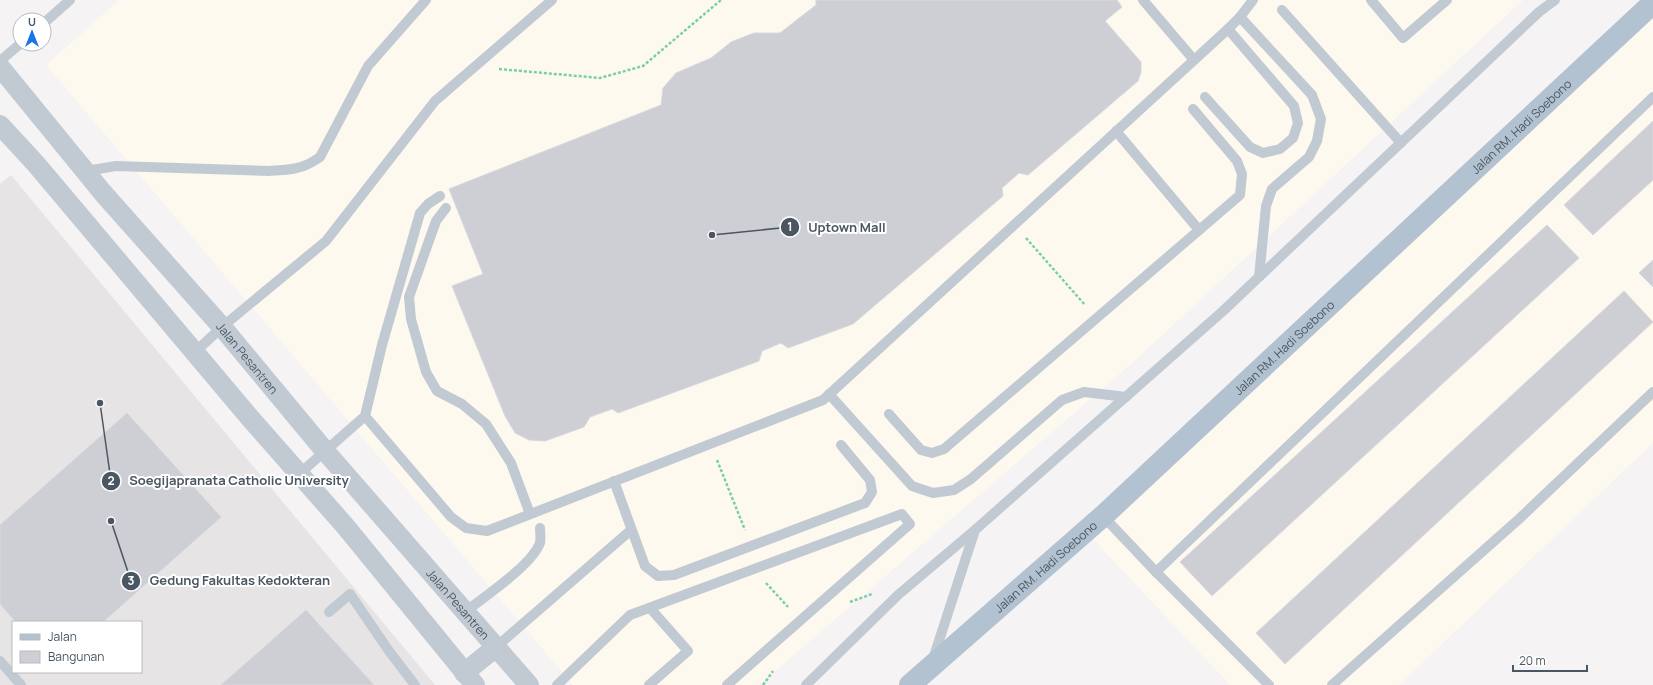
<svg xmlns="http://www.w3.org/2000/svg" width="1653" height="685" font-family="Manrope,sans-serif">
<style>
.commercial{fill:#fdf9ef}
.education{fill:#e6e4e5;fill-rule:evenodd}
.building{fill:#cdcfd5;stroke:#d7d9de}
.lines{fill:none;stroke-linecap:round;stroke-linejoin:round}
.path{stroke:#7ad0a6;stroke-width:2.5;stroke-dasharray:3 2;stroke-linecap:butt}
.lane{stroke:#c1cad2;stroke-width:10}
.street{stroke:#c1cad2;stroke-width:20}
.primary{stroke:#b3c2d1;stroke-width:22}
.labels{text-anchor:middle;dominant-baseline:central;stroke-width:4;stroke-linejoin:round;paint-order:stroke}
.street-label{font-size:12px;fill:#4a5661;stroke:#fff}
.leader{fill:none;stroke:#4a5661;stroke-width:1.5}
.callout-dot{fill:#4a5661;stroke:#fff;stroke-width:1.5}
.mark-label{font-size:12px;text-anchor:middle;font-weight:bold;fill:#fff}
.callout-label{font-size:13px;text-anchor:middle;font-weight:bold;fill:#4a5661;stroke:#fff;stroke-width:4;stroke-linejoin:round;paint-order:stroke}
</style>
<rect width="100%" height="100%" fill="#f5f3f3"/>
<!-- commercial -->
<g class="commercial">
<path d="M 119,0 L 1523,0 L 1130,365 L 759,685 L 573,685 L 46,65 Z"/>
<path d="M 1653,19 L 1653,443 L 1399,685 L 1230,685 L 1089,535 Z"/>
</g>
<!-- education -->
<path class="education" d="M 11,175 L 435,685 L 0,685 L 0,184 ZM 13,622 L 141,622 L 141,672 L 13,672 Z"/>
<!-- building -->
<g class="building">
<path d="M 816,0 L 1117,0 L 1122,7 L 1105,21 L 1141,62 L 1141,72 L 1138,81 L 1028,175 L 1019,173 L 1002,188 L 1003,196 L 853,324 L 788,348 L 781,343 L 762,351 L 759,361 L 618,413 L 612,409 L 590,417 L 584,427 L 545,441 L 529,440 L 515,433 L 505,416 L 452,286 L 483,274 L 449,189 L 661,105 L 663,88 L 676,73 L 711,58 L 731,42 L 754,33 L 780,33 L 816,5 Z"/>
<path d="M 1653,121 L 1653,180 L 1593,235 L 1564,205 Z"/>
<path d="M 1547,225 L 1579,258 L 1212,596 L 1180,562 Z"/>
<path d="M 1653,260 L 1653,287 L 1639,273 Z"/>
<path d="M 1624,291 L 1653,322 L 1285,664 L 1256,633 Z"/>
<path d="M 127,413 L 221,517 L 103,622 L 16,622 L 0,604 L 0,525 Z"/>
<path d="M 306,610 L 374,685 L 221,685 Z"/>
</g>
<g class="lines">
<!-- path -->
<g class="path">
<path d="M 499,69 L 600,78 L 643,66 L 721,0"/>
<path d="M 1026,238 L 1085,305"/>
<path d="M 717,460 L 745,530"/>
<path d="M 766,583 L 788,607"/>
<path d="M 850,602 L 872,594"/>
<path d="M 763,685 L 773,671"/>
</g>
<!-- lane -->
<g class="lane">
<path d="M 1143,0 L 1194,60"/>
<path d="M 1371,0 L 1403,38 L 1447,0"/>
<path d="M 1282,10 L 1401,143"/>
<path d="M 1240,17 L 1312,95 L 1321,119 L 1317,141 L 1309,157 L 1272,189 L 1266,206 L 1259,277"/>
<path d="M 44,23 L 70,0"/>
<path d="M 0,61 L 20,44"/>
<path d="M 1205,97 L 1250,147 L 1263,153 L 1280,149 L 1293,138 L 1298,123 L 1294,106 L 1228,29"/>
<path d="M 1116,131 L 1199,230"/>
<path d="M 86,171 L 116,166 L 268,171 C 289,170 302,170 320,157 L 368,66 L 426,0"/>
<path d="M 446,208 L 436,221 L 409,297 L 411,319 L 426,372 L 437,391 L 462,404 L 486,424 L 511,463 L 530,514"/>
<path d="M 194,353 L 222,327 L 326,241 L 435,101 L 552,0"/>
<path d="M 829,394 L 912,486 L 933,493 L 954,490 L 971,479 L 1062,400 L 1084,392 L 1126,397"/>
<path d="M 889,414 L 921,450 L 932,453 L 944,449 L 1240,195 L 1242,174 L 1237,161 L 1193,109"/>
<path d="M 365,416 L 451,517 L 466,528 L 487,531 L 823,400 L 1228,29 L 1240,17 L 1253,0"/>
<path d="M 299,474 L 365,416 L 382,345 L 420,213 L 428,204 L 440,196"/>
<path d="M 614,481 L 645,566 L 658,576 L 674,575 L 865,503 L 872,492 L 870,480 L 841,445"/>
<path d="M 1103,516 L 1156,572 L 1269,685"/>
<path d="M 1156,572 L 1653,97"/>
<path d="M 329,612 L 350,594 L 389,651 L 415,685"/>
<path d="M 465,612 C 485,596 531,566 540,543 C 541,538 540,532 540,528"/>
<path d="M 496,647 L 631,530"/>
<path d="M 933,659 L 975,530"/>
<path d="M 0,661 L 21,685"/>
<path d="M 557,685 L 630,615 L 902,514 L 910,524 L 727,685"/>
<path d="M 649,685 L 688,651 L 650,608"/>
<path d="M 806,685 L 898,595 L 975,530 L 1223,311 L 1539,12 L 1555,0"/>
<path d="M 1332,685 L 1519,519 L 1653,392"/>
</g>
<!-- street -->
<g class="street">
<path id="s1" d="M 0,67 L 103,193 L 222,327 L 325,451 L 529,685"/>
<path d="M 0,125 L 36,164 L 250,418 L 346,527 L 475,685"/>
<path d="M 464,673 L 496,647"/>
</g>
<!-- primary -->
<path class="primary" id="s2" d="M 910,685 L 1103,516 L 1653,3"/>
</g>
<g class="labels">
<!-- street labels -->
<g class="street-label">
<text stroke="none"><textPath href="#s2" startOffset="828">Jalan RM. Hadi Soebono</textPath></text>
<text stroke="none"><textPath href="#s2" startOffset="504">Jalan RM. Hadi Soebono</textPath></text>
<text stroke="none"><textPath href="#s1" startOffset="382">Jalan Pesantren</textPath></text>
<text stroke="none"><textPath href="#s2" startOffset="180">Jalan RM. Hadi Soebono</textPath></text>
<text stroke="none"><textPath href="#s1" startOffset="706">Jalan Pesantren</textPath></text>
</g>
</g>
<!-- callouts -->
<path class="leader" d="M712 235L790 227M100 403L111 481M111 521L131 581"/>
<g class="callout-dot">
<circle cx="712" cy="235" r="4"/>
<circle cx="100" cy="403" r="4"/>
<circle cx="111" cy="521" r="4"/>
<circle cx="790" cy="227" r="10"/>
<circle cx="111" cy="481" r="10"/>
<circle cx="131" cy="581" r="10"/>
</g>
<g class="mark-label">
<text x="790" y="231">1</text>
<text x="111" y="485">2</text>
<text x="131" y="585">3</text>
</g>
<g class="callout-label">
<text x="847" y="232">Uptown Mall</text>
<text x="239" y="485">Soegijapranata Catholic University</text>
<text x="240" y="585">Gedung Fakultas Kedokteran</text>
</g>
<!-- legend -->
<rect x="12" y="621" width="130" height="52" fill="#ffffff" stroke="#b7bbc0"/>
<rect x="20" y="634" width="20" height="6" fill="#b3c2d1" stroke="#b7bbc0"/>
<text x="48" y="641" font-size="12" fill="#4a5661">Jalan</text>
<rect x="20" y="651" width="20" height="12" fill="#cdcfd5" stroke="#b7bbc0"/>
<text x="48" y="661" font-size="12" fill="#4a5661">Bangunan</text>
<!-- north arrow -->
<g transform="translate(32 32)"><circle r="19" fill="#ffffff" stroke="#b7bbc0"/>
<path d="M0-3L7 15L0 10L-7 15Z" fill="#1a73e8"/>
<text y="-6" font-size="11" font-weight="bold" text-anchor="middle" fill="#4a5661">U</text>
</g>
<!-- scale -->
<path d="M1513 665v6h74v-6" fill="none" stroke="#4a5661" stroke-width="2"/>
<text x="1519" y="665" font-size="12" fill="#4a5661" stroke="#ffffff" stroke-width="3" paint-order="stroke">20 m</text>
</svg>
